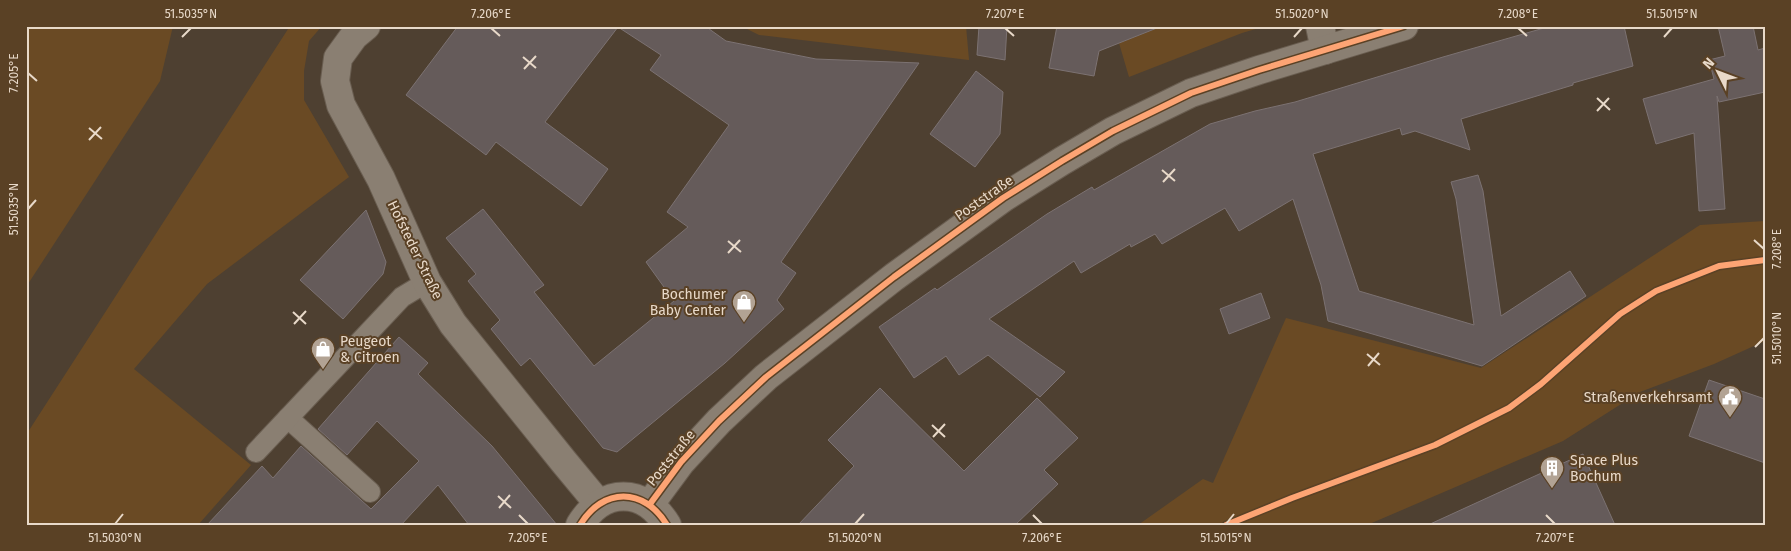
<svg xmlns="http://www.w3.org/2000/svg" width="1791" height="551" font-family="'Fira Sans',sans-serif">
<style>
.green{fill:#6a4a24}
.building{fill:#655b5a;stroke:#7c7272}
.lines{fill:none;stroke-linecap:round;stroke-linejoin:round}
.service-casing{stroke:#695d50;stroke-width:22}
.minor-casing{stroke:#695d50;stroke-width:30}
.tertiary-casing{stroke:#695d50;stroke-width:30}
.service{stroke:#8a7f72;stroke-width:20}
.minor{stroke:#8a7f72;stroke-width:28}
.tertiary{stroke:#8a7f72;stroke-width:28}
.cycleway-casing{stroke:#5a4125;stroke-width:9}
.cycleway{stroke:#fda474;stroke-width:6}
.ticks{fill:none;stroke:#e8d9c9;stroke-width:2}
.labels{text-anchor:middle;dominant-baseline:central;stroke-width:4;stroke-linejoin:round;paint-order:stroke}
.street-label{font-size:14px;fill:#e8d9c9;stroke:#5a4125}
.poi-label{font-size:14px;fill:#e8d9c9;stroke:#5a4125;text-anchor:end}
.neatline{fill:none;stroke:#e8d9c9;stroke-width:2}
.ticks-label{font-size:12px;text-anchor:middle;fill:#e8d9c9}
</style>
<rect width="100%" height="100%" fill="#4e4031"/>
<!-- green -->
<g class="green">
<path d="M 26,26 L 173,26 L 160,81 L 26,287 Z"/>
<path d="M 290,26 L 322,26 L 309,41 L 304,71 L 304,100 L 349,177 L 207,284 L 134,369 L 251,465 L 198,525 L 26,525 L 26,435 Z"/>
<path d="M 741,26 L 966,26 L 969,60 L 759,35 Z"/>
<path d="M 1163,26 L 1266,26 L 1242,33 L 1129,77 L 1119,43 Z"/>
<path d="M 1765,221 L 1765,341 L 1714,364 L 1640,392 L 1563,441 L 1367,525 L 1138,525 L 1203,479 L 1213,483 L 1286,318 L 1481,368 L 1700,225 Z"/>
</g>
<!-- building -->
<g class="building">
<path d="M 458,26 L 705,26 L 726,41 L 816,59 L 919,63 L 781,262 L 796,273 L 777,300 L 784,309 L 725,363 L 617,452 L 603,448 L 530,358 L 521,366 L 491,329 L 500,320 L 468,281 L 476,274 L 446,238 L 483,209 L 544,285 L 534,292 L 594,366 L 674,301 L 646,262 L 688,227 L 667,212 L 729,125 L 650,70 L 661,55 L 618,27 L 545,122 L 608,169 L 581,206 L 496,142 L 486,155 L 406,95 Z"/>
<path d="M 979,26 L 1007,26 L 1005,60 L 977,55 Z"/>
<path d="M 1057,26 L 1157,26 L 1157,28 L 1099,51 L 1094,76 L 1049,68 Z"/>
<path d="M 1551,26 L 1624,26 L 1633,66 L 1573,83 L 1573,85 L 1461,119 L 1470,150 L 1415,131 L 1402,135 L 1400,128 L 1313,154 L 1359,291 L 1474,325 L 1456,199 L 1451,182 L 1478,175 L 1483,191 L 1501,316 L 1570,271 L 1586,296 L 1482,366 L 1328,321 L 1321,285 L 1293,199 L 1239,231 L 1225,208 L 1162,244 L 1155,234 L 1131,247 L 1130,244 L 1081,273 L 1074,261 L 989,319 L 1065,372 L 1040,397 L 988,355 L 959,375 L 946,356 L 914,378 L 879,327 L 935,288 L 937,290 L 1047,214 L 1092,187 L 1094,190 L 1210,124 L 1255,111 L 1295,102 L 1443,57 Z"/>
<path d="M 1718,26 L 1753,26 L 1758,50 L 1765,48 L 1765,92 L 1719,102 L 1717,96 L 1725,209 L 1699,211 L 1694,133 L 1656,144 L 1643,99 L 1714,79 L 1709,60 L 1725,56 Z"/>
<path d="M 976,71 L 1003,92 L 1000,134 L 975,167 L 930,134 Z"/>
<path d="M 366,210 L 386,262 L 383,274 L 343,319 L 300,280 Z"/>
<path d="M 1261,293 L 1270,318 L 1229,334 L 1220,309 Z"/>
<path d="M 399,337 L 428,363 L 418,374 L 492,446 L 557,525 L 469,525 L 438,485 L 401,525 L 207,525 L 262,466 L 273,478 L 301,446 L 371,509 L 419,461 L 377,421 L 347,455 L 318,429 Z"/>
<path d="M 1709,380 L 1765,399 L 1765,463 L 1689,436 Z"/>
<path d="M 880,388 L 964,471 L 1037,398 L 1078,438 L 1044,470 L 1058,484 L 1015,525 L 798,525 L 854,466 L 828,440 Z"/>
<path d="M 1583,454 L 1615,525 L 1428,525 Z"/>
</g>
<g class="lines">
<!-- service casing -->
<g class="service-casing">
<g id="service">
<path d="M 288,418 L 370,492"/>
<path d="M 256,452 L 402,297 L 427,282"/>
</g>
</g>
<!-- minor casing -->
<g class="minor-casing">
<g id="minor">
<path d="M 366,26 L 354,36 L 338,58 L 335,81 L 341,105 L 381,179 L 427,282 L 453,324 L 564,462 L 598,503"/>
<path d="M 1320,26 L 1325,50"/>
</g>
</g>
<!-- tertiary casing -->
<g class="tertiary-casing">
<g id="tertiary">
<path d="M 650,504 L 681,462 L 719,421 L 766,377 L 894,277 L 1003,198 L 1062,161 L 1113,131 L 1191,93 L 1259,70 L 1404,26"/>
<path d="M 580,525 C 603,487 644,487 667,525"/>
</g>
</g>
<!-- service -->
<use href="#service" class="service"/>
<!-- minor -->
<use href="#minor" class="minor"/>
<!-- tertiary -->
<use href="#tertiary" class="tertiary"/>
<!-- cycleway casing -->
<g class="cycleway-casing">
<g id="cycleway">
<path d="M 650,504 L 681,462 L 719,421 L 766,377 L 894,277 L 1003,198 L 1062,161 L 1113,131 L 1191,93 L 1259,70 L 1404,26"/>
<path d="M 580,525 C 603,487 644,487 667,525"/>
<path d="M 1226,525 L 1292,498 L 1435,445 L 1509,408 L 1541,384 L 1620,314 L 1656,291 L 1719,266 L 1765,260"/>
</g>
</g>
<!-- cycleway -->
<use href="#cycleway" class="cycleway"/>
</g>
<!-- ticks -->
<path class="ticks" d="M 491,28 L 500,36M 1005,28 L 1014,36M 1518,28 L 1527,36M 182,37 L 191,28M 1294,37 L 1302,28M 1664,37 L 1672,28M 523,57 L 536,68M 524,69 L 536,56M 28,73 L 37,81M 1597,98 L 1610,110M 1597,111 L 1609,98M 89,128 L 102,139M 89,140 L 101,127M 1162,170 L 1175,181M 1163,182 L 1175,169M 28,209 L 36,200M 1754,240 L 1764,249M 728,241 L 741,252M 728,253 L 740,240M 293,312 L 306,324M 294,324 L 306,311M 1755,347 L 1764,338M 1367,354 L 1380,365M 1368,366 L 1379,353M 932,425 L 945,437M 933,437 L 945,424M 498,496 L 511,508M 499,508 L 510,495M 519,515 L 528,524M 1033,515 L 1042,524M 1546,515 L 1555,524M 115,524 L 123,514M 855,524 L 864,514M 1226,524 L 1234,514"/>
<!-- icons -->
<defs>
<g id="shop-pin" transform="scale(1.25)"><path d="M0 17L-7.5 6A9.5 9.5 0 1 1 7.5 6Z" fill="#b2a394" stroke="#5a4125"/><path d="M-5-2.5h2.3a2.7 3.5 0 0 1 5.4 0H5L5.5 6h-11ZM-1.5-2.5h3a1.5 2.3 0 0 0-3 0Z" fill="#fff"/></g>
<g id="civic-pin" transform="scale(1.25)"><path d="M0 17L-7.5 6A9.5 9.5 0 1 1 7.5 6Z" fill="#b2a394" stroke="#5a4125"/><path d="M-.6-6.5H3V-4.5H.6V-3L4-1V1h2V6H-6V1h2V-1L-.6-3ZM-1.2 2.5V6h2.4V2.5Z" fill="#fff"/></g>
<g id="building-pin" transform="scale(1.25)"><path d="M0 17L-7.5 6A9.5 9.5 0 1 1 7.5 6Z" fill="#b2a394" stroke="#5a4125"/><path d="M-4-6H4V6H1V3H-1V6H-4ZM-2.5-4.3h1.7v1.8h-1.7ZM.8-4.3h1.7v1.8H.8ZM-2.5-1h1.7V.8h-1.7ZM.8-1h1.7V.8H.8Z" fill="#fff"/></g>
</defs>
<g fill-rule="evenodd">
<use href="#shop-pin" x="744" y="302"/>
<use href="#shop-pin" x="323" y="349"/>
<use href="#civic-pin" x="1730" y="397"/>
<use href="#building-pin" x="1552" y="468"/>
</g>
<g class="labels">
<!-- street labels -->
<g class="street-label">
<text transform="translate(984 198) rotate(-35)">Poststraße</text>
<text transform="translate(415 250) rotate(64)">Hofsteder Straße</text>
<text transform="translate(671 458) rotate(-51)">Poststraße</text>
</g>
<!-- poi labels -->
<g class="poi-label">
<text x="726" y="294">Bochumer<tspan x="726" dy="16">Baby Center</tspan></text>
<text x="340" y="341" text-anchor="start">Peugeot<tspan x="340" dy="16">&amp; Citroen</tspan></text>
<text x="1712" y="397">Straßenverkehrsamt</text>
<text x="1570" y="460" text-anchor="start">Space Plus<tspan x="1570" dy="16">Bochum</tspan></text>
</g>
</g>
<!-- border -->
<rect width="1791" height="551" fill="none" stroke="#5a4125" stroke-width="55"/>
<!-- north arrow -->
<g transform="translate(1718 72) rotate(312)" stroke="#5a4125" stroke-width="4" paint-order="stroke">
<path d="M0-4L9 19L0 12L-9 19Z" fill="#e8d9c9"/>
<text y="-8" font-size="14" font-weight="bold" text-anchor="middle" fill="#e8d9c9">N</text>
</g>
<rect x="28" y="28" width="1736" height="496" class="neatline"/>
<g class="ticks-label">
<text x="191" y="18">51.5035°N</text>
<text x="491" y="18">7.206°E</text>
<text x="1005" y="18">7.207°E</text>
<text x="1302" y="18">51.5020°N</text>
<text x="1518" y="18">7.208°E</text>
<text x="1672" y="18">51.5015°N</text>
<text transform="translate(14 73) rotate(-90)" y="4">7.205°E</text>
<text transform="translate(14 209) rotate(-90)" y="4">51.5035°N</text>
<text transform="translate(1777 249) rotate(-90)" y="4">7.208°E</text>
<text transform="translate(1777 338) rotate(-90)" y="4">51.5010°N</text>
<text x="115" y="542">51.5030°N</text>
<text x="528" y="542">7.205°E</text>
<text x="855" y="542">51.5020°N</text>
<text x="1042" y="542">7.206°E</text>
<text x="1226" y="542">51.5015°N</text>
<text x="1555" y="542">7.207°E</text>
</g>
</svg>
